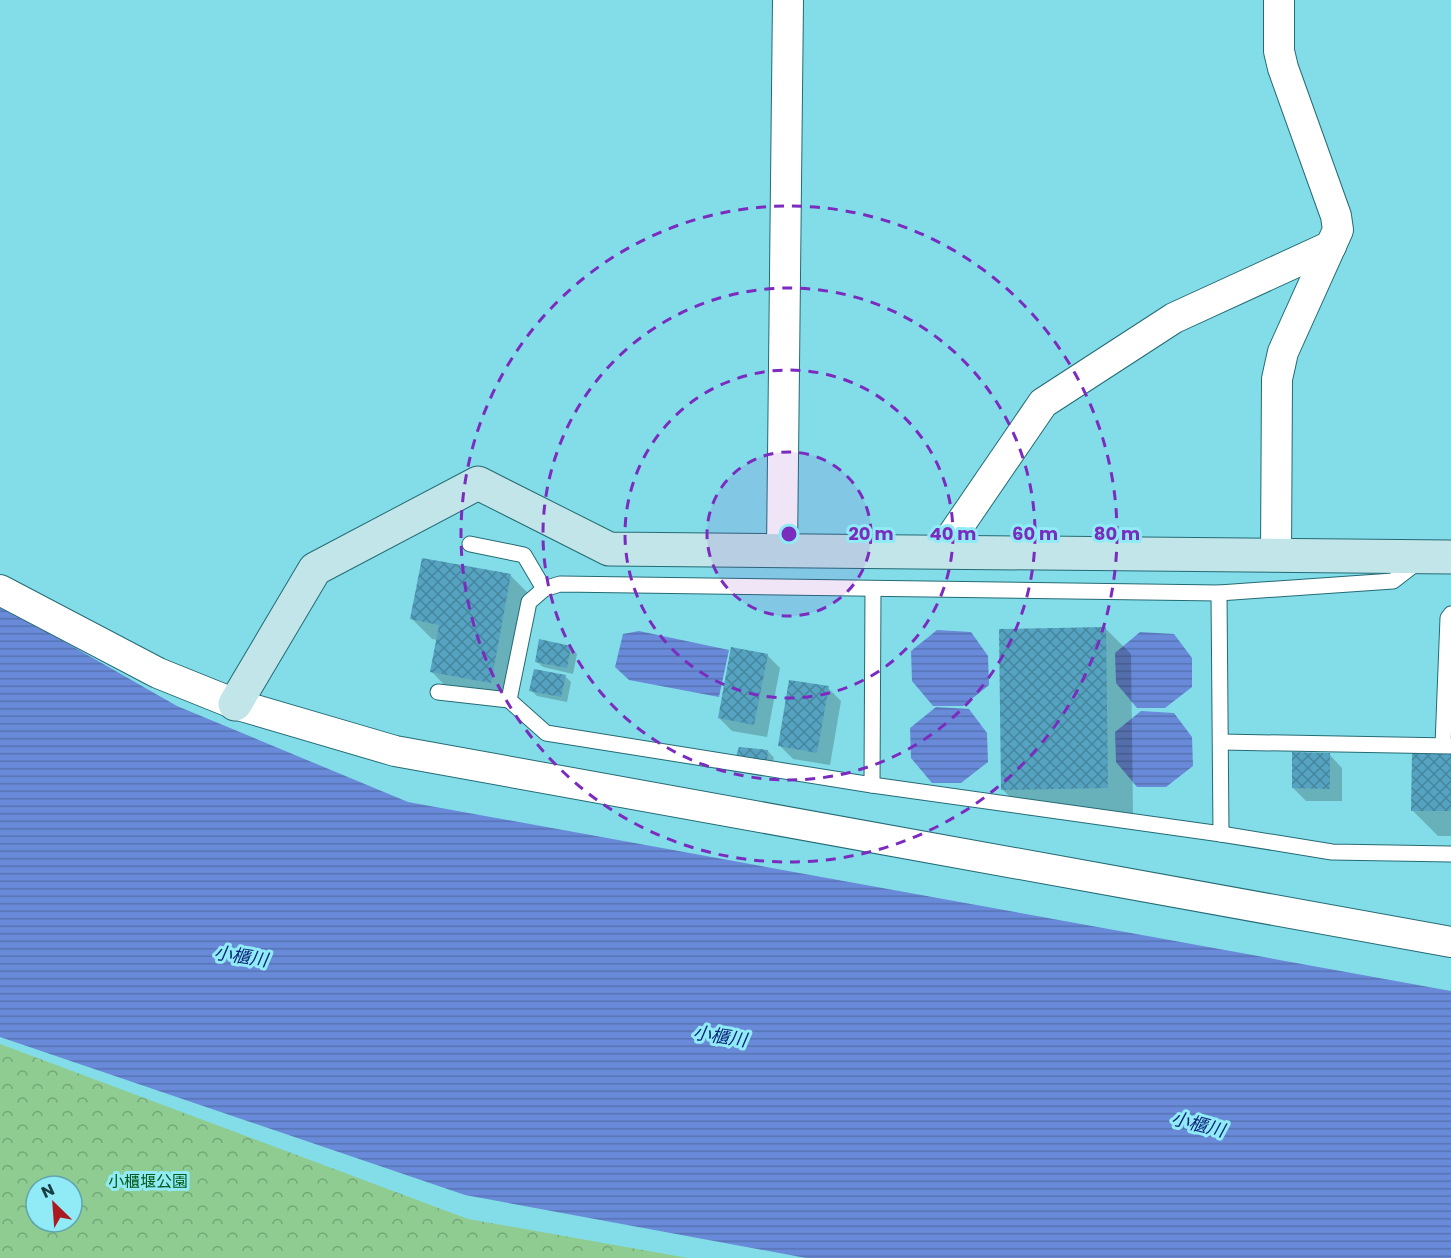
<svg xmlns="http://www.w3.org/2000/svg" width="1451" height="1258" font-family="Poppins,'Noto Sans JP',sans-serif">
<style>
.park{fill:url(#park-crowns);fill-rule:evenodd}
.water{fill:url(#water-rules)}
.shadow{fill:#0003}
.building{fill:url(#building-cross-hatch)}
.lines{fill:none;stroke-linecap:round;stroke-linejoin:round}
.lane-casing{stroke:#246b74;stroke-width:17}
.street-casing{stroke:#246b74;stroke-width:32}
.secondary-casing{stroke:#246b74;stroke-width:35}
.lane{stroke:#fff;stroke-width:15}
.street{stroke:#fff;stroke-width:30}
.secondary{stroke:#c1e5e9;stroke-width:33}
.ring{fill:none;stroke:#7b2cbf;stroke-width:3;stroke-dasharray:10 8}
.labels{text-anchor:middle;dominant-baseline:central;stroke-width:6;stroke-linejoin:round;paint-order:stroke}
.park-label{font-size:16px;fill:#025a18;stroke:#90ebf6}
.water-label{font-size:18px;font-style:italic;fill:#0c227d;stroke:#90ebf6}
.centre{fill:#7b2cbf;stroke:#90ebf6;stroke-width:3}
.ring-label{font-size:18px;text-anchor:middle;font-weight:bold;fill:#7b2cbf;stroke:#90ebf6;stroke-width:6;stroke-linejoin:round;paint-order:stroke}
</style>
<defs>
<pattern id="park-crowns" width="20" height="18" patternUnits="userSpaceOnUse" patternTransform="scale(1.5)"><rect width="20" height="18" fill="#8ecc91"/><path d="M2 6a3 3 0 1 1 6 0M12 15a3 3 0 1 1 6 0" fill="none" stroke="#73a778"/></pattern>
<pattern id="water-rules" width="6" height="5" patternUnits="userSpaceOnUse" patternTransform="scale(1.5)"><rect width="6" height="5" fill="#698ad8"/><path d="M0 2.5h6" fill="none" stroke="#5572b1"/></pattern>
<pattern id="building-cross-hatch" width="8" height="8" patternUnits="userSpaceOnUse" patternTransform="scale(1.5)"><rect width="8" height="8" fill="#55a3c1"/><path d="M0 0l8 8M0 8l8-8" fill="none" stroke="#45869e"/></pattern>
</defs>
<rect width="100%" height="100%" fill="#83dde9"/>
<!-- park -->
<path class="park" d="M 0,1044 L 468,1219 L 688,1258 L 0,1258 ZM 36,1186 L 72,1186 L 72,1222 L 36,1222 Z"/>
<!-- water -->
<g class="water">
<path d="M 0,605 L 177,706 L 408,802 L 1451,991 L 1451,1258 L 806,1258 L 465,1195 L 0,1037 Z"/>
<path d="M 937,630 L 971,632 L 988,656 L 989,685 L 963,706 L 933,706 L 912,681 L 911,651 Z"/>
<path d="M 639,631 L 729,650 L 719,697 L 629,680 L 615,667 L 623,634 Z"/>
<path d="M 1140,632 L 1174,634 L 1192,658 L 1192,687 L 1165,708 L 1137,708 L 1116,683 L 1115,653 Z"/>
<path d="M 936,707 L 969,709 L 987,733 L 988,762 L 961,783 L 932,783 L 911,758 L 910,728 Z"/>
<path d="M 1141,711 L 1174,713 L 1192,737 L 1193,766 L 1166,787 L 1137,787 L 1116,762 L 1115,732 Z"/>
</g>
<!-- shadow -->
<g class="shadow">
<path d="M 510,575 L 530,595 L 510,702 L 451,692 L 432,672 L 438,640 L 432,639 L 412,619 Z"/>
<path d="M 1105,628 L 1131,654 L 1133,814 L 1029,816 L 1003,790 Z"/>
<path d="M 571,647 L 577,654 L 573,674 L 543,667 L 536,661 Z"/>
<path d="M 767,655 L 780,668 L 767,737 L 732,731 L 719,718 Z"/>
<path d="M 565,676 L 571,682 L 567,702 L 537,696 L 531,690 Z"/>
<path d="M 828,688 L 841,701 L 830,765 L 793,759 L 779,745 Z"/>
<path d="M 768,751 L 774,758 L 772,765 L 738,755 Z"/>
<path d="M 1329,754 L 1342,768 L 1342,801 L 1306,801 L 1293,788 Z"/>
<path d="M 1451,755 L 1451,836 L 1438,836 L 1412,810 Z"/>
</g>
<!-- building -->
<g class="building">
<path d="M 422,558 L 511,574 L 491,683 L 430,672 L 439,625 L 410,619 Z"/>
<path d="M 1106,627 L 1108,788 L 1001,790 L 999,629 Z"/>
<path d="M 539,639 L 571,646 L 567,668 L 535,662 Z"/>
<path d="M 731,647 L 768,654 L 754,725 L 718,718 Z"/>
<path d="M 534,669 L 566,675 L 561,697 L 529,691 Z"/>
<path d="M 789,680 L 829,686 L 817,753 L 778,746 Z"/>
<path d="M 739,747 L 768,750 L 767,760 L 736,756 Z"/>
<path d="M 1292,752 L 1330,753 L 1330,789 L 1292,788 Z"/>
<path d="M 1412,753 L 1451,754 L 1451,811 L 1411,811 Z"/>
</g>
<g class="lines">
<!-- lane casing -->
<g class="lane-casing">
<g id="lane">
<path d="M 470,544 L 524,555 L 544,589 L 560,584 L 1219,593 L 1393,581 L 1419,561"/>
<path d="M 438,692 L 509,700 L 529,602 L 544,589"/>
<path d="M 509,700 L 546,733 L 872,785 L 873,589"/>
<path d="M 1221,742 L 1451,746"/>
<path d="M 1443,745 L 1448,618 L 1451,614"/>
<path d="M 872,785 L 1221,834 L 1219,593"/>
<path d="M 1221,834 L 1332,852 L 1451,854"/>
</g>
</g>
<!-- street casing -->
<g class="street-casing">
<g id="street">
<path d="M 782,551 L 788,0"/>
<path d="M 941,552 L 1043,403 L 1174,318 L 1331,246"/>
<path d="M 1276,556 L 1277,379 L 1283,352 L 1338,230 L 1336,216 L 1283,68 L 1279,51 L 1279,0"/>
<path d="M 0,590 L 158,673 L 235,704 L 395,751 L 1451,942"/>
</g>
</g>
<!-- secondary casing -->
<g class="secondary-casing">
<path id="secondary" d="M 235,704 L 315,569 L 478,483 L 609,549 L 1451,557"/>
</g>
<!-- lane -->
<use href="#lane" class="lane"/>
<!-- street -->
<use href="#street" class="street"/>
<!-- secondary -->
<use href="#secondary" class="secondary"/>
</g>
<!-- distance rings -->
<circle cx="789" cy="534" r="82" fill="#7b2cbf" fill-opacity=".12"/>
<g class="ring">
<circle cx="789" cy="534" r="82"/>
<circle cx="789" cy="534" r="164"/>
<circle cx="789" cy="534" r="246"/>
<circle cx="789" cy="534" r="328"/>
</g>
<g class="labels">
<!-- park labels -->
<g class="park-label">
<text x="148" y="1181">小櫃堰公園</text>
</g>
<!-- water labels -->
<g class="water-label">
<text transform="translate(241 956) rotate(9)">小櫃川</text>
<text transform="translate(720 1036) rotate(9)">小櫃川</text>
<text transform="translate(1198 1124) rotate(14)">小櫃川</text>
</g>
</g>
<circle cx="789" cy="534" r="9" class="centre"/>
<g class="ring-label">
<text x="871" y="540">20 m</text>
<text x="953" y="540">40 m</text>
<text x="1035" y="540">60 m</text>
<text x="1117" y="540">80 m</text>
</g>
<!-- north arrow -->
<g transform="translate(54 1204) rotate(335)"><circle r="28" fill="#90ebf6" stroke="#60a5ae" stroke-width="1.5"/>
<path d="M0-4.5L10 22L0 15L-10 22Z" fill="#ac1a20"/>
<text y="-9" font-size="16" font-weight="bold" text-anchor="middle" fill="#173d42">N</text>
</g>
</svg>
